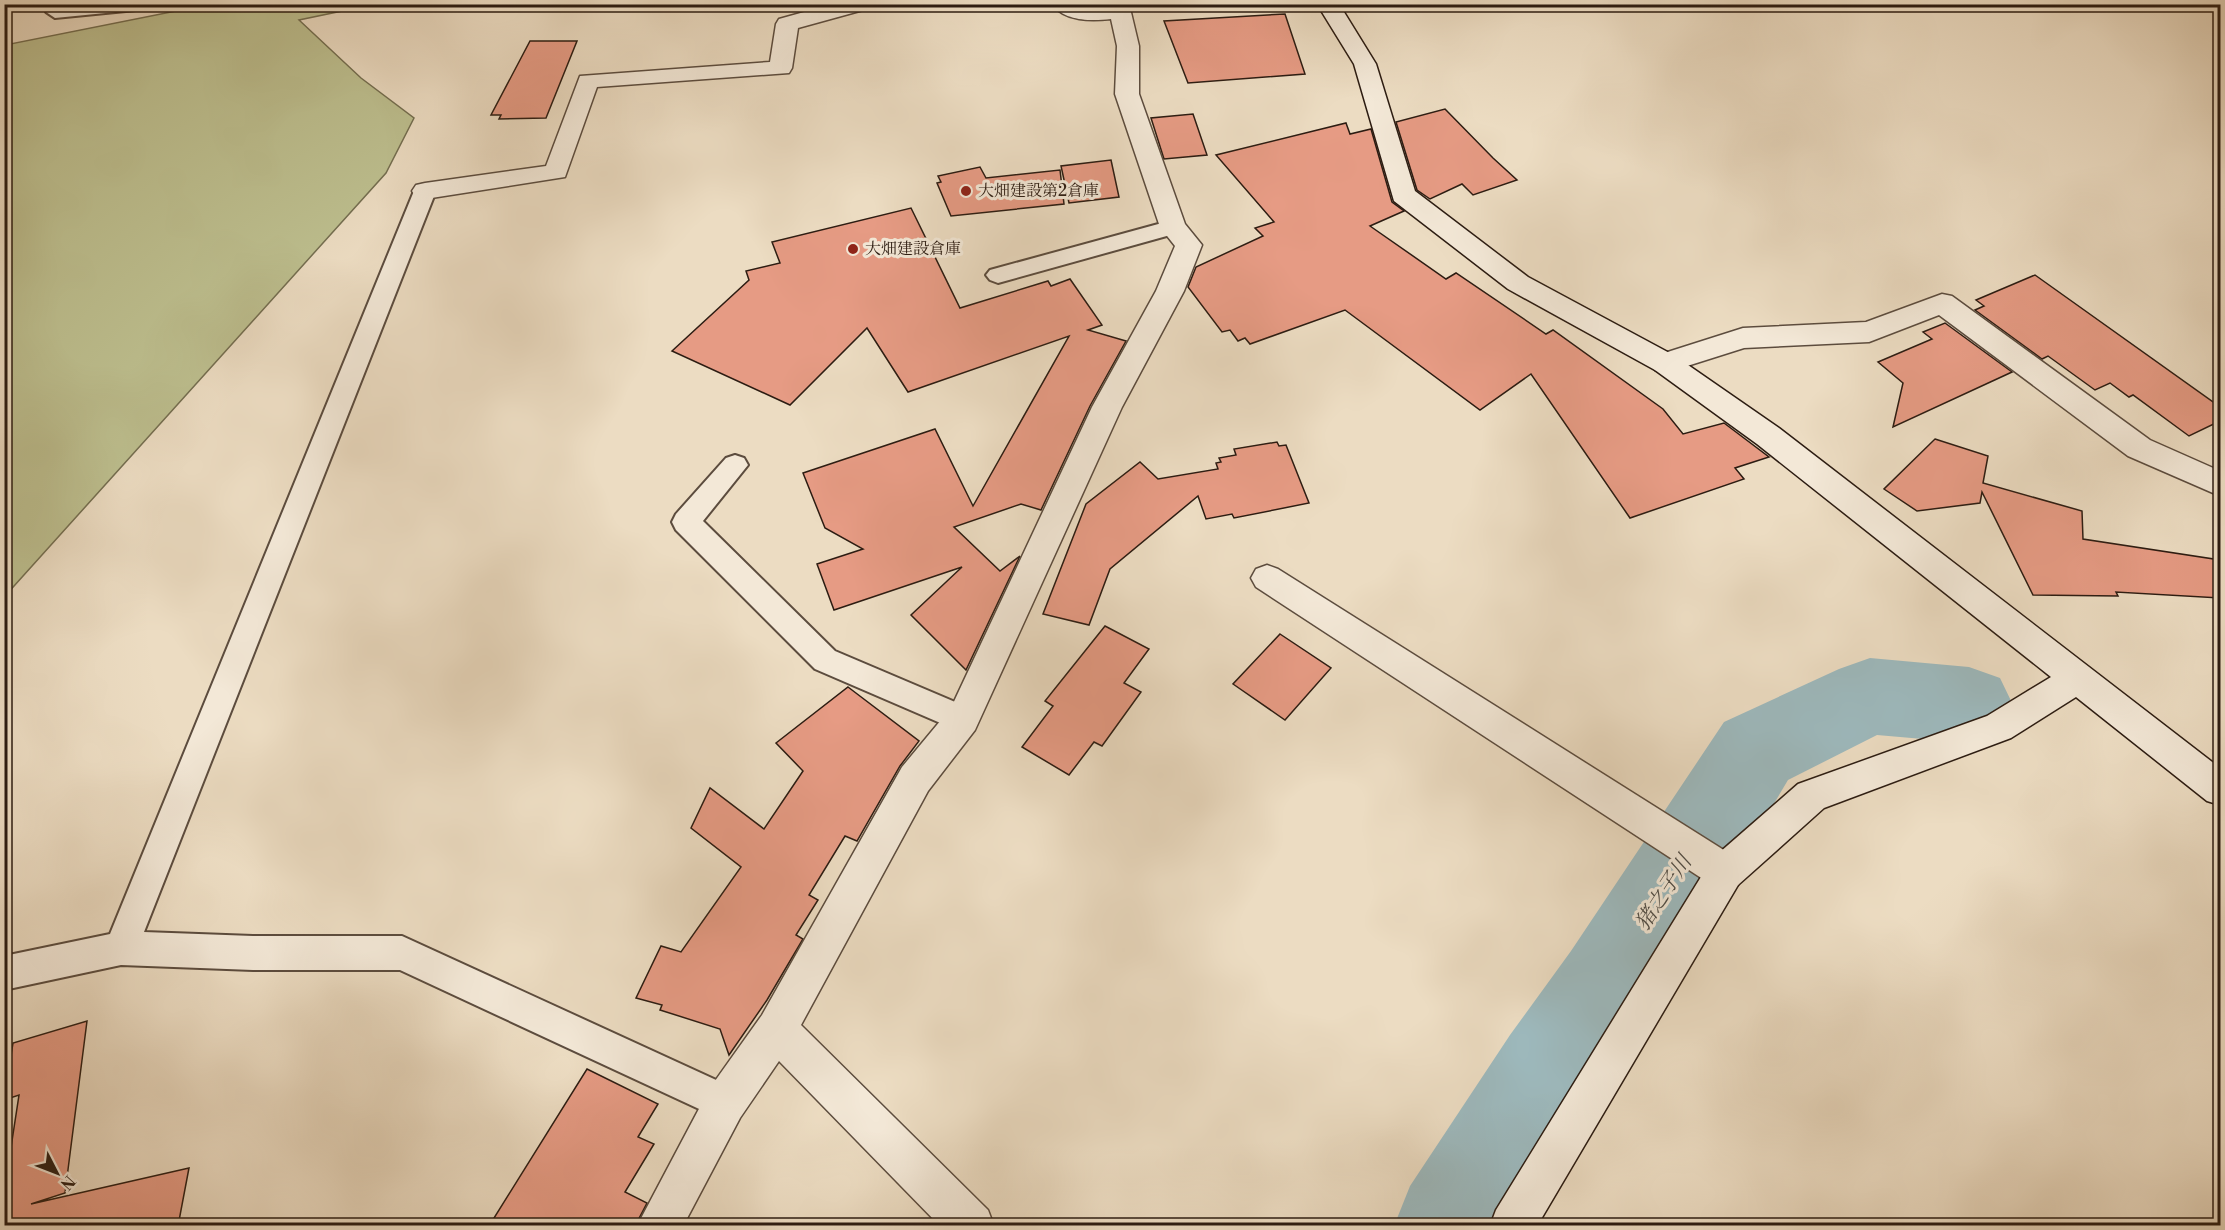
<svg xmlns="http://www.w3.org/2000/svg" width="2225" height="1230" font-family="'Libre Bodoni','Noto Serif JP',serif">
<style>
.green{fill:#bdbf8f;stroke:#746e50;stroke-width:1.5}
.lines{fill:none;stroke-linecap:round;stroke-linejoin:round}
.river{fill:#9db9bd;fill-rule:evenodd}
.building{fill:#e69b84;stroke:#2c1c12;stroke-width:1.5}
.lane-casing{stroke:#5c4c3e;stroke-width:4}
.street-casing{stroke:#5c4c3e;stroke-width:3}
.secondary-casing{stroke:#2c1c12;stroke-width:3}
.lane{fill:#f3e8d7;fill-rule:evenodd}
.street{fill:#f3e8d7;fill-rule:evenodd}
.secondary{fill:#f3e8d7;fill-rule:evenodd}
.poi-dot{fill:#8f2418;stroke:#f3e8d7;stroke-width:2}
.labels{text-anchor:middle;dominant-baseline:central;stroke-width:6;stroke-linejoin:round;paint-order:stroke}
.far-poi-label{font-size:16px;fill:#2c1c12;stroke:#f3e8d7;text-anchor:start}
.water-label{font-size:21px;font-style:italic;fill:#4e4b45;stroke:#f3e8d7}
</style>
<rect width="100%" height="100%" fill="#ecdcc2"/>
<filter id="stains"><feTurbulence type="fractalNoise" baseFrequency=".00333" numOctaves="4"/><feColorMatrix values="0 0 0 0 .2 0 0 0 0 .09 0 0 0 0 .02 0 0 0 .5 -.17"/></filter>
<radialGradient id="worn" r=".72"><stop offset=".6" stop-color="#630" stop-opacity="0"/><stop offset="1" stop-color="#630" stop-opacity=".3"/></radialGradient>
<!-- green -->
<path class="green" d="M 206,5 L 371,5 L 299,20 L 361,78 L 414,118 L 386,173 L 5,596 L 5,45 Z"/>
<g class="lines">
<!-- river -->
<path class="river" d="M 1870,658 L 1969,667 L 2000,678 L 2013,705 L 2000,732 L 1969,743 L 1877,735 L 1788,780 L 1643,1023 L 1584,1109 L 1514,1226 L 1394,1226 L 1410,1186 L 1510,1035 L 1571,951 L 1724,722 L 1839,669 Z"/>
</g>
<!-- building -->
<g class="building">
<path d="M 1285,14 L 1305,74 L 1188,83 L 1164,21 Z"/>
<path d="M 530,41 L 577,41 L 546,118 L 499,119 L 501,115 L 491,115 Z"/>
<path d="M 1445,109 L 1493,158 L 1517,180 L 1473,195 L 1462,184 L 1430,199 L 1417,190 L 1396,122 Z"/>
<path d="M 1193,114 L 1207,155 L 1164,159 L 1151,118 Z"/>
<path d="M 1346,123 L 1350,134 L 1371,129 L 1392,202 L 1404,211 L 1370,226 L 1446,279 L 1456,273 L 1546,334 L 1553,330 L 1663,409 L 1683,434 L 1724,423 L 1769,457 L 1735,468 L 1744,479 L 1630,518 L 1531,374 L 1480,410 L 1345,310 L 1250,344 L 1245,338 L 1238,341 L 1230,330 L 1222,332 L 1188,287 L 1196,267 L 1263,236 L 1255,228 L 1274,222 L 1216,155 Z"/>
<path d="M 1111,160 L 1119,197 L 1069,203 L 1061,166 Z"/>
<path d="M 980,167 L 986,178 L 1060,170 L 1064,204 L 951,216 L 937,183 L 941,182 L 938,176 Z"/>
<path d="M 911,208 L 960,308 L 1048,281 L 1051,286 L 1070,279 L 1102,325 L 1088,330 L 1126,341 L 1090,406 L 1041,510 L 1021,504 L 954,527 L 1000,571 L 1020,556 L 966,670 L 911,615 L 962,567 L 834,610 L 817,564 L 863,549 L 825,528 L 803,473 L 935,429 L 973,506 L 1069,336 L 908,392 L 867,328 L 790,405 L 672,351 L 749,280 L 746,271 L 780,263 L 772,242 Z"/>
<path d="M 2035,275 L 2220,407 L 2220,421 L 2189,436 L 2133,395 L 2129,397 L 2110,383 L 2095,390 L 2048,356 L 2042,359 L 1975,310 L 1984,306 L 1976,300 Z"/>
<path d="M 1945,323 L 2012,372 L 1893,427 L 1903,383 L 1878,362 L 1932,339 L 1923,332 Z"/>
<path d="M 1935,439 L 1988,456 L 1983,483 L 2082,511 L 2083,539 L 2220,560 L 2220,598 L 2116,592 L 2118,596 L 2033,595 L 1982,492 L 1980,503 L 1917,511 L 1884,489 Z"/>
<path d="M 1277,442 L 1279,446 L 1286,445 L 1309,503 L 1234,518 L 1232,514 L 1206,519 L 1198,496 L 1110,569 L 1089,625 L 1043,614 L 1086,504 L 1140,462 L 1158,479 L 1218,469 L 1216,463 L 1221,462 L 1219,458 L 1236,455 L 1234,449 Z"/>
<path d="M 1105,626 L 1149,649 L 1124,683 L 1141,692 L 1102,746 L 1094,742 L 1069,775 L 1022,747 L 1053,706 L 1045,701 Z"/>
<path d="M 1280,634 L 1331,668 L 1285,720 L 1233,684 Z"/>
<path d="M 848,687 L 919,741 L 900,766 L 857,841 L 845,836 L 809,895 L 818,900 L 796,935 L 803,939 L 767,1000 L 729,1055 L 720,1029 L 660,1010 L 662,1005 L 636,998 L 661,946 L 681,952 L 741,867 L 691,828 L 710,788 L 764,829 L 803,771 L 776,743 Z"/>
<path d="M 87,1021 L 65,1193 L 31,1204 L 189,1168 L 178,1226 L 6,1226 L 4,1193 L 19,1095 L 4,1100 L 13,1043 Z"/>
<path d="M 587,1069 L 658,1104 L 638,1137 L 654,1144 L 625,1192 L 647,1203 L 635,1226 L 489,1226 Z"/>
</g>
<g class="lines">
<!-- lane casing -->
<g class="lane-casing">
<g id="lane">
<path d="M 74,4 L 145,4 L 136,10 L 55,18 L 46,12 L 48,8 Z"/>
<path d="M 425,184 L 433,186 L 436,191 L 144,932 L 253,936 L 402,936 L 738,1090 L 743,1103 L 738,1116 L 725,1121 L 400,970 L 253,970 L 121,965 L 4,990 L 4,956 L 110,934 L 414,191 L 417,186 Z"/>
<path d="M 1173,220 L 1181,222 L 1184,227 L 1181,232 L 998,283 L 990,280 L 986,275 L 990,270 Z"/>
<path d="M 735,455 L 744,458 L 748,465 L 703,521 L 835,651 L 974,710 L 978,719 L 974,728 L 963,732 L 952,728 L 815,669 L 676,530 L 672,522 L 676,514 L 726,458 Z"/>
</g>
</g>
<!-- street casing -->
<g class="street-casing">
<g id="street">
<path d="M 833,4 L 870,4 L 867,9 L 798,28 L 792,68 L 789,73 L 597,87 L 565,177 L 425,199 L 416,197 L 412,191 L 416,185 L 425,183 L 546,166 L 580,76 L 770,62 L 776,24 L 779,19 Z"/>
<path d="M 1052,4 L 1082,4 L 1090,8 L 1129,4 L 1139,46 L 1139,94 L 1185,224 L 1202,245 L 1184,291 L 1122,407 L 975,730 L 928,791 L 801,1025 L 988,1210 L 994,1226 L 940,1226 L 779,1061 L 740,1118 L 683,1226 L 637,1226 L 710,1088 L 762,1015 L 902,767 L 951,708 L 1092,407 L 1156,291 L 1175,246 L 1160,227 L 1115,94 L 1117,46 L 1111,19 C 1092,21 1065,22 1052,4 Z"/>
<path d="M 1942,294 L 1952,296 L 2150,440 L 2220,471 L 2220,496 L 2128,456 L 1939,315 L 1869,342 L 1744,348 L 1665,373 L 1655,370 L 1651,363 L 1655,356 L 1743,328 L 1866,322 Z"/>
<path d="M 1267,565 L 1278,569 L 1738,859 L 1744,872 L 1738,885 L 1725,890 L 1712,885 L 1256,587 L 1251,578 L 1256,569 Z"/>
</g>
</g>
<!-- secondary casing -->
<g class="secondary-casing">
<path id="secondary" d="M 1317,4 L 1339,4 L 1376,64 L 1415,191 L 1528,277 L 1675,356 L 1779,428 L 2220,768 L 2220,805 L 2207,801 L 2076,697 L 2011,738 L 1824,808 L 1738,885 L 1537,1226 L 1490,1226 L 1496,1210 L 1712,859 L 1798,784 L 1987,716 L 2051,677 L 1757,444 L 1655,370 L 1508,289 L 1394,201 L 1354,64 Z"/>
</g>
<!-- lane -->
<use href="#lane" class="lane"/>
<!-- street -->
<use href="#street" class="street"/>
<!-- secondary -->
<use href="#secondary" class="secondary"/>
</g>
<!-- markers -->
<g class="poi-dot">
<circle cx="966" cy="191" r="6"/>
<circle cx="853" cy="249" r="6"/>
</g>
<g class="labels">
<!-- far-poi labels -->
<g class="far-poi-label">
<text x="978" y="191">大畑建設第2倉庫</text>
<text x="865" y="249">大畑建設倉庫</text>
</g>
<!-- water labels -->
<g class="water-label">
<text transform="translate(1664 893) rotate(-57)">猪之子川</text>
</g>
</g>
<!-- margin -->
<rect width="2225" height="1230" fill="none" stroke="#ecdcc2" stroke-width="24"/>
<rect x="6" y="6" width="2213" height="1218" fill="none" stroke="#2c1c12" stroke-width="3"/>
<rect x="12" y="12" width="2201" height="1206" fill="none" stroke="#2c1c12" stroke-width="1.5"/>
<!-- north arrow -->
<g transform="translate(57 1173) rotate(132)" stroke="#f3e8d7" stroke-width="4.5" paint-order="stroke">
<path d="M0-4.5L10 22L0 15L-10 22Z" fill="#2c1c12"/>
<text y="-9" font-size="16" font-weight="bold" text-anchor="middle" fill="#2c1c12">N</text>
</g>
<rect width="100%" height="100%" filter="url(#stains)"/>
<rect width="100%" height="100%" fill="url(#worn)"/>
</svg>
